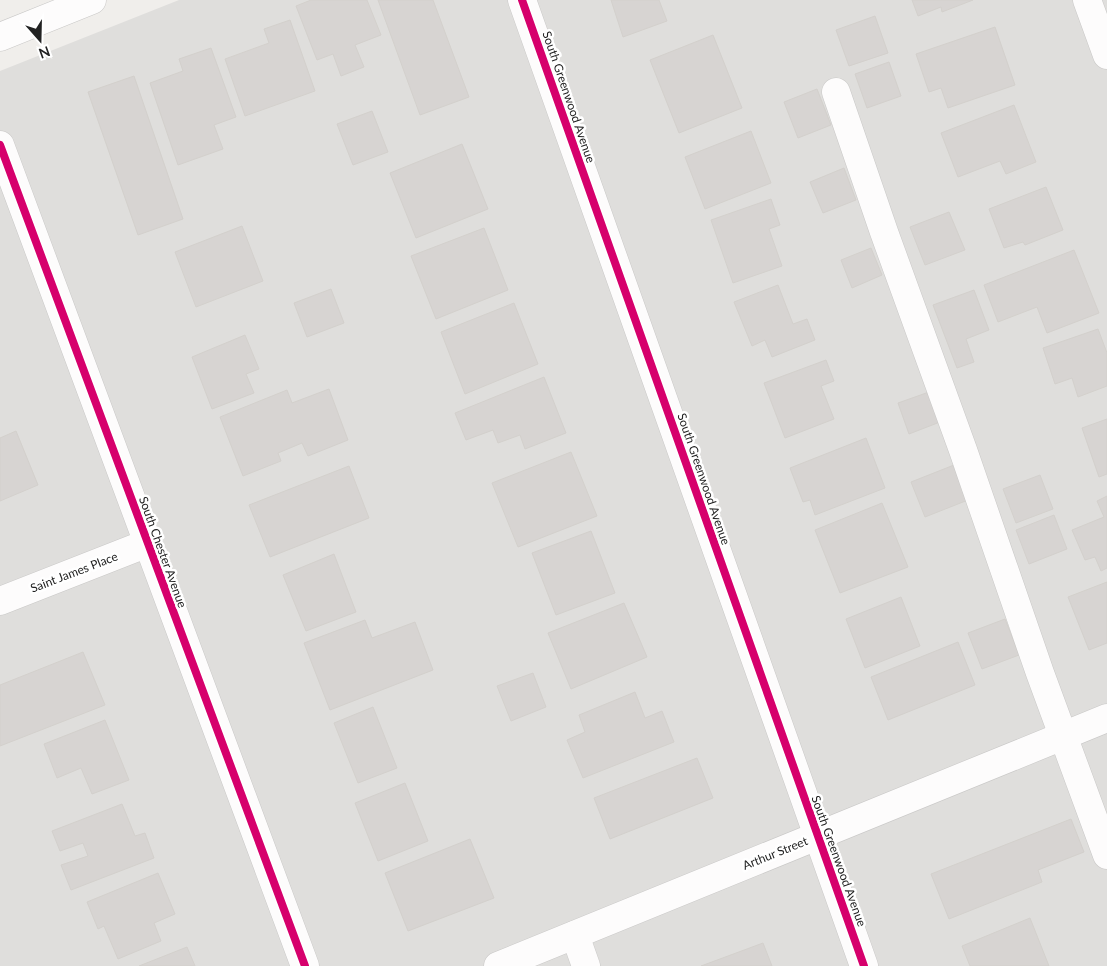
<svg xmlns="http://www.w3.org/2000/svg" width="1107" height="966" font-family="Lato,sans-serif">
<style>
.residential{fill:#dfdedc}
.building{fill:#d7d4d2;stroke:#d3d0cc}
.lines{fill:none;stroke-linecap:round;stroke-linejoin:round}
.minor-casing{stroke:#c9c8c7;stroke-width:29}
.minor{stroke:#fdfcfc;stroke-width:28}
.cycleway-casing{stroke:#fff;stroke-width:11}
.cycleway{stroke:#d6006c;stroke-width:8}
.labels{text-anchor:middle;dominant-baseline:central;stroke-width:5;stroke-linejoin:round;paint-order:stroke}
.street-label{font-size:12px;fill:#222;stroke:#fff}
</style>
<rect width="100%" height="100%" fill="#f0eeeb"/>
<!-- residential -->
<path class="residential" d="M 179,0 L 1107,0 L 1107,966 L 0,966 L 0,71 Z"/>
<!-- building -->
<g class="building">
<path d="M 311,0 L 367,0 L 381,35 L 355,45 L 364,67 L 341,76 L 333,54 L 317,60 L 296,6 Z"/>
<path d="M 378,0 L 433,0 L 469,97 L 420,115 Z"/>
<path d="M 611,0 L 659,0 L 667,21 L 623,37 Z"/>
<path d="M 912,0 L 973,0 L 942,12 L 941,7 L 918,16 Z"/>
<path d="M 875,16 L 888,53 L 849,66 L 836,30 Z"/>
<path d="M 290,20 L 315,91 L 245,116 L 225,59 L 269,43 L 264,29 Z"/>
<path d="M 995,27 L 1015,85 L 948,108 L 941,88 L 929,92 L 916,54 Z"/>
<path d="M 713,35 L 742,108 L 679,133 L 650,60 Z"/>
<path d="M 211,48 L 236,117 L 214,125 L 223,149 L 178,165 L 150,83 L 183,71 L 179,59 Z"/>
<path d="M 889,62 L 901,96 L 867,108 L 855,74 Z"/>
<path d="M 134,76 L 183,219 L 138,235 L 88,92 Z"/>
<path d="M 817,89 L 831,125 L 798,138 L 784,102 Z"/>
<path d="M 1014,105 L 1036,162 L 1006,174 L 1000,161 L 958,177 L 941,133 Z"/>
<path d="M 372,111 L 388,152 L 353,165 L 337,124 Z"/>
<path d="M 751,131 L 771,183 L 705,209 L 685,157 Z"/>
<path d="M 462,144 L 488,209 L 416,238 L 390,173 Z"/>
<path d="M 844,168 L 856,200 L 823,213 L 810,182 Z"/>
<path d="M 1046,187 L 1063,230 L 1025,245 L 1023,242 L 1004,248 L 989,209 Z"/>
<path d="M 771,199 L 780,225 L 769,229 L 782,266 L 733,283 L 711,220 Z"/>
<path d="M 949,212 L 965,250 L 925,265 L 910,227 Z"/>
<path d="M 242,226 L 263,281 L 196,307 L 175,252 Z"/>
<path d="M 484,228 L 508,290 L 436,319 L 411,256 Z"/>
<path d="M 871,248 L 882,275 L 852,288 L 841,260 Z"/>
<path d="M 1074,250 L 1099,313 L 1047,333 L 1037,307 L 998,322 L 984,285 Z"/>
<path d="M 778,285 L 793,324 L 807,319 L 815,340 L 772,357 L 765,340 L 752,346 L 734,302 Z"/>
<path d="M 331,289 L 344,323 L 307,337 L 294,303 Z"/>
<path d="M 974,290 L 989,330 L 966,339 L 974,362 L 957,368 L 933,305 Z"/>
<path d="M 514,303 L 538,364 L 465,394 L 441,332 Z"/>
<path d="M 1098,329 L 1107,353 L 1107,386 L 1078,397 L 1072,378 L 1055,384 L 1043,348 Z"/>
<path d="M 245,335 L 259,369 L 246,374 L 254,393 L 212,409 L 192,357 Z"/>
<path d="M 826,360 L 834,381 L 821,386 L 834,419 L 785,438 L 764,383 Z"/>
<path d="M 544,377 L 566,433 L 525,449 L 520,435 L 498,443 L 493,430 L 466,440 L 455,413 Z"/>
<path d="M 329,389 L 348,440 L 308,456 L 302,443 L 278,453 L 281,461 L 243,476 L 220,417 L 287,390 L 292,403 Z"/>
<path d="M 929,392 L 940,422 L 909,434 L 898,403 Z"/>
<path d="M 1107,419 L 1107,474 L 1099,477 L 1082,428 Z"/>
<path d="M 16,431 L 38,485 L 0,501 L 0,438 Z"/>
<path d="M 866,438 L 885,488 L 815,515 L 810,500 L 803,502 L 790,468 Z"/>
<path d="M 571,452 L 597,516 L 518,547 L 492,483 Z"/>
<path d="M 954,465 L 968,500 L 925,517 L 911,482 Z"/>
<path d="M 349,466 L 369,518 L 270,557 L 249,505 Z"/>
<path d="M 1040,475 L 1053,509 L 1016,523 L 1003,489 Z"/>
<path d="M 1107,496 L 1107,568 L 1101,571 L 1095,557 L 1085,560 L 1072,530 L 1104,517 L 1097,501 Z"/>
<path d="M 882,503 L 908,567 L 840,593 L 815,530 Z"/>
<path d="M 1054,515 L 1067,549 L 1029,564 L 1016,530 Z"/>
<path d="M 591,531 L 615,593 L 556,615 L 532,553 Z"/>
<path d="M 334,554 L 356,612 L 306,631 L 283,575 Z"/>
<path d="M 1107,582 L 1107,643 L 1089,650 L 1068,597 Z"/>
<path d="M 901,597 L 920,646 L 865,668 L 846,619 Z"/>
<path d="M 624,603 L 647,657 L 571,689 L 548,633 Z"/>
<path d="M 1005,619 L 1019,655 L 982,669 L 968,633 Z"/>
<path d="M 365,620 L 372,638 L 415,622 L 433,670 L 330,710 L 304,643 Z"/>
<path d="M 958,642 L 975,685 L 888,720 L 871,677 Z"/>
<path d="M 83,652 L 105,705 L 0,746 L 0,685 Z"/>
<path d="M 533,673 L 546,707 L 511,721 L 497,686 Z"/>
<path d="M 635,692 L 645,718 L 662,711 L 674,742 L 583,778 L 567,740 L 585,732 L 579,715 Z"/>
<path d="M 373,707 L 397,768 L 358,783 L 334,723 Z"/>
<path d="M 105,720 L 129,780 L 92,794 L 81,768 L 57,778 L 44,744 Z"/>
<path d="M 697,758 L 713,798 L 610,839 L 594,798 Z"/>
<path d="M 405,783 L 428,841 L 378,861 L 355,803 Z"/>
<path d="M 122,804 L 135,836 L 145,833 L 154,858 L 71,890 L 61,865 L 88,856 L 83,843 L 60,851 L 52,831 Z"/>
<path d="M 1071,819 L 1084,852 L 1038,870 L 1042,882 L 949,919 L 931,874 Z"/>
<path d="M 470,839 L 494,898 L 408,931 L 385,873 Z"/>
<path d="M 158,873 L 175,914 L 154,923 L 161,941 L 118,959 L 104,926 L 98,929 L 87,902 Z"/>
<path d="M 1030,918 L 1049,966 L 970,966 L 962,946 Z"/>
<path d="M 763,943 L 772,966 L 701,966 Z"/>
<path d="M 187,947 L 195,966 L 139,966 Z"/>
</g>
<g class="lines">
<!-- minor casing -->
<g class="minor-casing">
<g id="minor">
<path d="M 522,0 L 864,966"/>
<path d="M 1087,0 L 1107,55"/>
<path d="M 0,37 L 92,0"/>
<path d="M 836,92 L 884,232 L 963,450 L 1040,673 L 1107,855"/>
<path d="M 0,145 L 305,966"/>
<path d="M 0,601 L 148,543"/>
<path d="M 575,935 L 586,966"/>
<path d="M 498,966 L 1107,718"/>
</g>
</g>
<!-- minor -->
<use href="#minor" class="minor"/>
<!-- cycleway casing -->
<g class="cycleway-casing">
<g id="cycleway">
<path d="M 522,0 L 864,966"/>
<path d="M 0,145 L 305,966"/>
</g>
</g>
<!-- cycleway -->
<use href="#cycleway" class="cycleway"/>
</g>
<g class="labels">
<!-- street labels -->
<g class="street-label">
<text transform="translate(569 97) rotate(71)">South Greenwood Avenue</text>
<text transform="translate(704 479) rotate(71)">South Greenwood Avenue</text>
<text transform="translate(163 552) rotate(70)">South Chester Avenue</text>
<text transform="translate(74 572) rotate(-21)">Saint James Place</text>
<text transform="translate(775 853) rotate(-22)">Arthur Street</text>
<text transform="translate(839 861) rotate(70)">South Greenwood Avenue</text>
</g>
</g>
<!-- north arrow -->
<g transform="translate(40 40) rotate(160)" stroke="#ffffff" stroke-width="4" paint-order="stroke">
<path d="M0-4L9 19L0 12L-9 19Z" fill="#222222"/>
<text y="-8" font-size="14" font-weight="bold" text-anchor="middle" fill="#222222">N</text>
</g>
</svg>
